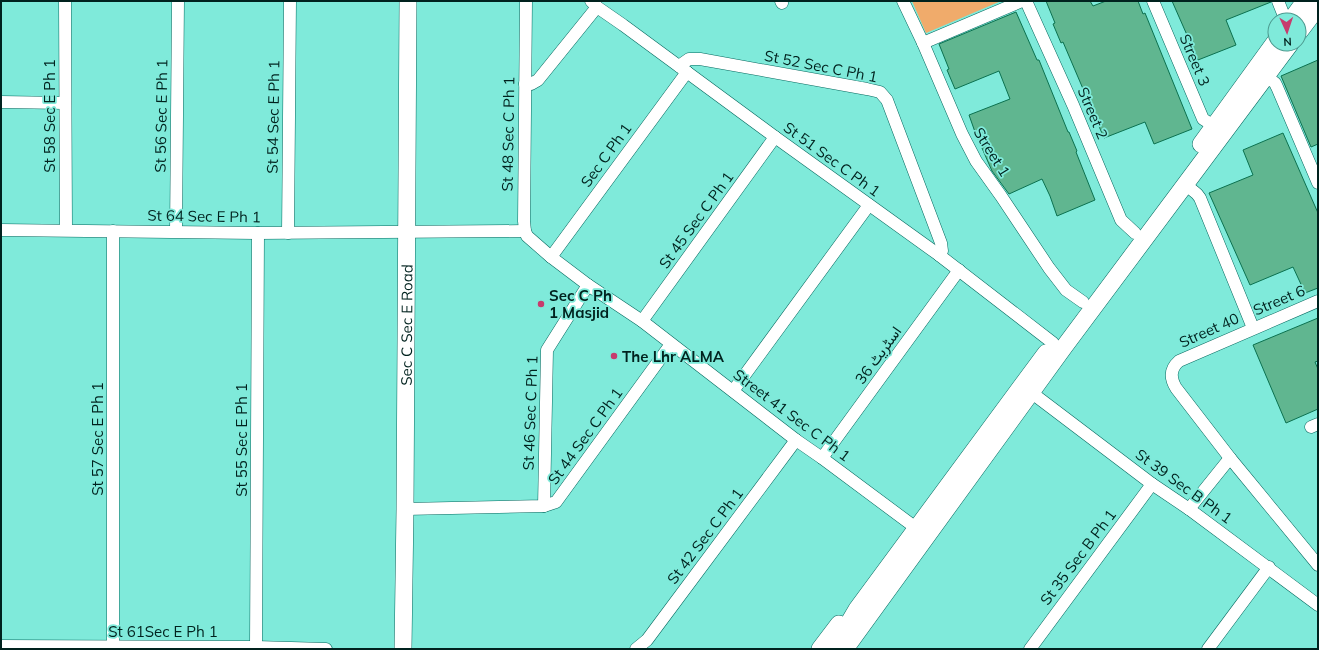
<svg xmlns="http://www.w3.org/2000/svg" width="1319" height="650" font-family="Mulish,Vazirmatn,sans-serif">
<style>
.green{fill:#f0ab6b}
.building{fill:#60b690;stroke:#0b714f}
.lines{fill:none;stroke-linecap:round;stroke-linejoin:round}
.street-casing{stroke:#06695f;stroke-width:13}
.secondary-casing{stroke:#06695f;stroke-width:18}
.street{stroke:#fff;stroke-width:12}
.secondary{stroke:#fff;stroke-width:17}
.poi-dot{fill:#c73b6d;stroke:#7feada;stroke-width:1.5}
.labels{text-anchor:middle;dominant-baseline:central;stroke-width:3.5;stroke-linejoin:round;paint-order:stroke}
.street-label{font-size:15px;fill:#00221e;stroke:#7feada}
.poi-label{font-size:15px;font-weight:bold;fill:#00221e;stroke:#7feada;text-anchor:start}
</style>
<rect width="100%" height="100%" fill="#7feada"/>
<!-- green -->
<path class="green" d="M 912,1 L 1001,1 L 926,33 Z"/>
<!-- building -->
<g class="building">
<path d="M 1046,1 L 1090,1 L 1093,6 L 1106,1 L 1138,1 L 1143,14 L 1145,13 L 1192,129 L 1154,144 L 1145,122 L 1104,138 L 1063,42 L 1061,43 L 1053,24 L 1055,23 Z"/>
<path d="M 1172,1 L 1271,1 L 1271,2 L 1226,20 L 1236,45 L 1198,60 Z"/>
<path d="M 1016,12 L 1037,60 L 1039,60 L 1068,132 L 1069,132 L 1077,151 L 1076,152 L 1095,200 L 1057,216 L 1050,196 L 1042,179 L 1009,194 L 992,171 L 975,132 L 969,115 L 1010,99 L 999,71 L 955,89 L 947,70 L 949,69 L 939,44 Z"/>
<path d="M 1318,60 L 1318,144 L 1311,147 L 1281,76 Z"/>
<path d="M 1283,133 L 1318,213 L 1318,288 L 1305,293 L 1293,267 L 1250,285 L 1209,193 L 1253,175 L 1243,150 Z"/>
<path d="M 1318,318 L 1318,361 L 1315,362 L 1318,369 L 1318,409 L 1286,423 L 1253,345 Z"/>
</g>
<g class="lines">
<!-- street casing -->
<g class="street-casing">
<g id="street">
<path d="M 65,1 L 66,230"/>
<path d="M 526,1 L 524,221 L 525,231 L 527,236 L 551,257 L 588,285 L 642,321 L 796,440 L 822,458 L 916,528"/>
<path d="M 591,1 L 597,7 L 623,25 L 775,137 L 939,255 L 1053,343"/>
<path d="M 781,1 L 782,3"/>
<path d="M 903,1 L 923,43 L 962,134 L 976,161 L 1001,196 L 1049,268 L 1066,290 L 1083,302"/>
<path d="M 1026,1 L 1073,105 L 1121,220 L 1135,233"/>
<path d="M 1153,1 L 1203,119 L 1214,126"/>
<path d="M 1278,1 L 1284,16 L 1290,20"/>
<path d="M 923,43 L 1022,1"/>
<path d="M 679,66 L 689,59 L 700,59 L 867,89 L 880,92 L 887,100 L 941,243 L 942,251 L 939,255"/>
<path d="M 1267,77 L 1275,83 L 1277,87 L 1318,183"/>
<path d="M 525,84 L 531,84 L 538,80 L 597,7"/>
<path d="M 1,102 L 65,103"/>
<path d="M 1185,184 L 1197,194 L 1200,198 L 1253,328"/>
<path d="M 1,230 L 258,233 L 525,231"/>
<path d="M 176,231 L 178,1"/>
<path d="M 288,233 L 290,1"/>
<path d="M 551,257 L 687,72"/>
<path d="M 1318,301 L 1179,361 C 1170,369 1170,378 1176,388 L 1230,458 L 1318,565"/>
<path d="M 642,321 L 775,137"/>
<path d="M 733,391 L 869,205"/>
<path d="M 1032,393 L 1152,484 L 1189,509 L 1318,605"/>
<path d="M 1311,427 L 1318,424"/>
<path d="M 822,458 L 959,270"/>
<path d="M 544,506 L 547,350 L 588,285"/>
<path d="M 405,509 L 544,506 L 556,502 L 671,344"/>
<path d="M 1189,509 L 1230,458"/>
<path d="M 1,646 L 256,647 L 326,649"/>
<path d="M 113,647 L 113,231"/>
<path d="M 256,647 L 258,233"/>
<path d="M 636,649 L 647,640 L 796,440"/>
<path d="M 1030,649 L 1152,484"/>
<path d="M 1208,649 L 1269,567"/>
</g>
</g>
<!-- secondary casing -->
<g class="secondary-casing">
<g id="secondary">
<path d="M 1291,20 L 1305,1"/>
<path d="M 1299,32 L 1318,7"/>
<path d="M 1201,144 L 1275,42"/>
<path d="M 837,643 L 857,609 L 1046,353"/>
<path id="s1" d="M 403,649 L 405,509 L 408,1"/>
<path d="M 820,649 L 839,624"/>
<path d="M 845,649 L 1064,347 L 1290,44"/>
</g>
</g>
<!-- street -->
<use href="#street" class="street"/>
<!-- secondary -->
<use href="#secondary" class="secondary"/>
</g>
<!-- markers -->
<g class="poi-dot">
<circle cx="541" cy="304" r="4"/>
<circle cx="614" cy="356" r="4"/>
</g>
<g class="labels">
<!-- street labels -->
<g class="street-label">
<text transform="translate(1195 60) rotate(67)">Street 3</text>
<text transform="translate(821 66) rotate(11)">St 52 Sec C Ph 1</text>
<text transform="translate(1093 113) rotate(67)">Street 2</text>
<text transform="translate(49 116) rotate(-90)">St 58 Sec E Ph 1</text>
<text transform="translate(161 116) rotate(-89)">St 56 Sec E Ph 1</text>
<text transform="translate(273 117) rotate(-89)">St 54 Sec E Ph 1</text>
<text transform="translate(508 134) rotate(-89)">St 48 Sec C Ph 1</text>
<text transform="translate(992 152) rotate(58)">Street 1</text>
<text transform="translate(606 155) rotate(-54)">Sec C Ph 1</text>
<text transform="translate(832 159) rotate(36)">St 51 Sec C Ph 1</text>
<text transform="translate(204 216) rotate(1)">St 64 Sec E Ph 1</text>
<text transform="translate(696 220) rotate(-54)">St 45 Sec C Ph 1</text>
<text transform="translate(1279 300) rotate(-23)">Street 6</text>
<text stroke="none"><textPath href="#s1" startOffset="324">Sec C Sec E Road</textPath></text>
<text transform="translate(1209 330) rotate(-24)">Street 40</text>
<text transform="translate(878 355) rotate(-54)">اسٹریٹ 36</text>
<text transform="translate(530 413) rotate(-88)">St 46 Sec C Ph 1</text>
<text transform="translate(792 415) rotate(37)">Street 41 Sec C Ph 1</text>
<text transform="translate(585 436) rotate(-54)">St 44 Sec C Ph 1</text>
<text transform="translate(97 439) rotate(-90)">St 57 Sec E Ph 1</text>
<text transform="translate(241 440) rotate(-90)">St 55 Sec E Ph 1</text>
<text transform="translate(1184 486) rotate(36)">St 39 Sec B Ph 1</text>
<text transform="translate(705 536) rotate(-53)">St 42 Sec C Ph 1</text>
<text transform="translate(1078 557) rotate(-53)">St 35 Sec B Ph 1</text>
<text x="163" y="631">St 61Sec E Ph 1</text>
</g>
<!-- poi labels -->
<g class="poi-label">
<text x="549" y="295">Sec C Ph<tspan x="549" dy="17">1 Masjid</tspan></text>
<text x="622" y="356">The Lhr ALMA</text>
</g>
</g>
<!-- border -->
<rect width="1319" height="650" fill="none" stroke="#00221e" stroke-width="4"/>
<!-- north arrow -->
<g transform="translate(1287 32) rotate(177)"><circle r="19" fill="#7feada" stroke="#4c9a8f"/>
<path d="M0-3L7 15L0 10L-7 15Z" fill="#c73b6d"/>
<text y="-6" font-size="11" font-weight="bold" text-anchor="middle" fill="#00221e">N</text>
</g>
</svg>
